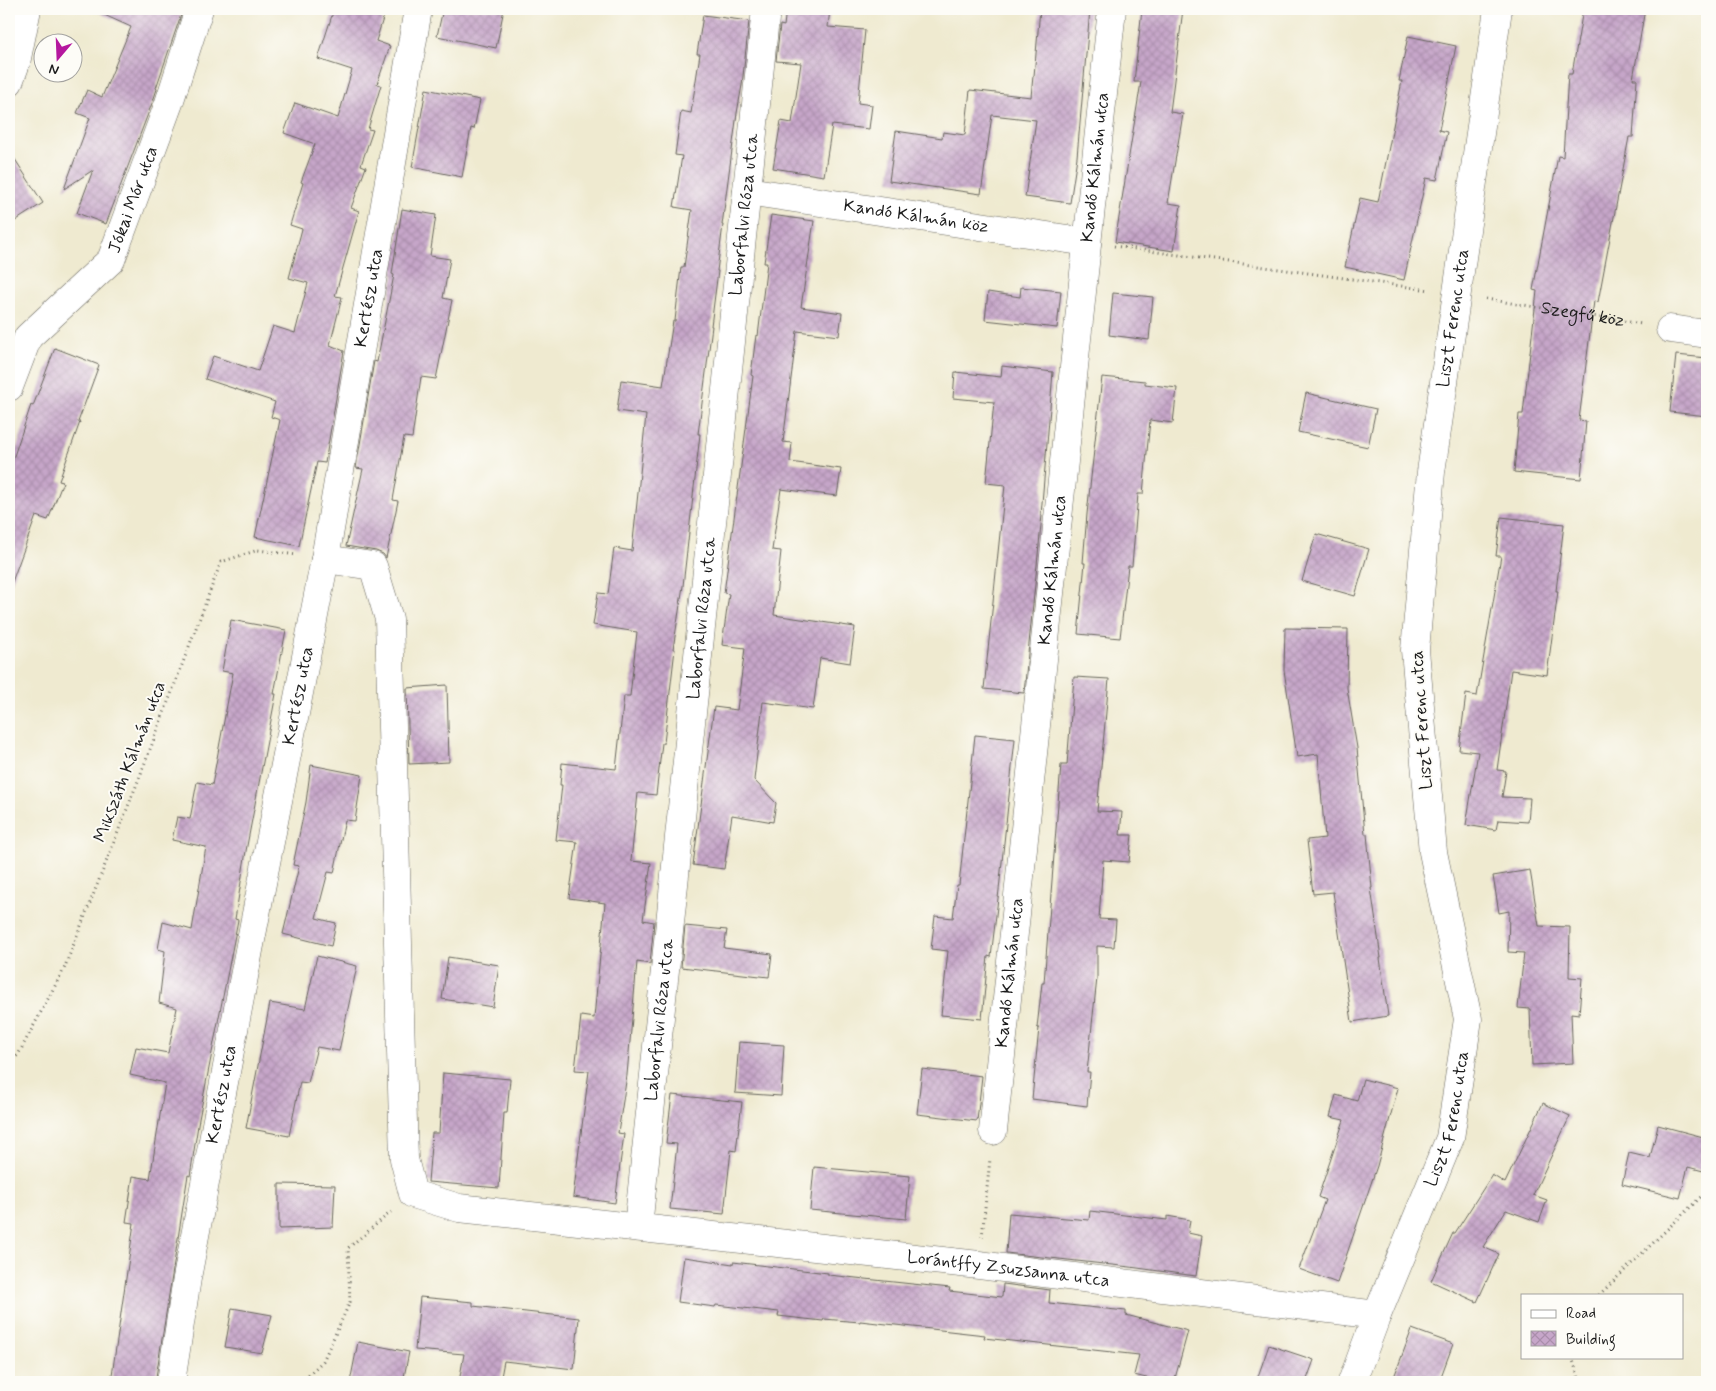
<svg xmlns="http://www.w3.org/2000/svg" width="1716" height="1391" font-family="Mynerve,sans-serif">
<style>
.building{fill:url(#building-cross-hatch)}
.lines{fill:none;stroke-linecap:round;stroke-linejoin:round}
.minor-casing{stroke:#66645b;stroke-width:29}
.tertiary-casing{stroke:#66645b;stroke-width:29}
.path{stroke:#66645b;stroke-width:3;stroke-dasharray:1 4;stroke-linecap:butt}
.minor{stroke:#fff;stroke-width:28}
.tertiary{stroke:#fff;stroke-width:28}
.labels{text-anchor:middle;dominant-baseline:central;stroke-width:4;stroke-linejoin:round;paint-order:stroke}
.street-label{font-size:18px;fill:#1c1c1c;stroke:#fdfcf7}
</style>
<defs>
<pattern id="building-cross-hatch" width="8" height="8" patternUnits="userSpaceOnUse" patternTransform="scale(1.25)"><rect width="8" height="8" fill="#c6a6c9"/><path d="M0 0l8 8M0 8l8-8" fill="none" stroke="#aa8eac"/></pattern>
</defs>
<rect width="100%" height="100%" fill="#fdfcf7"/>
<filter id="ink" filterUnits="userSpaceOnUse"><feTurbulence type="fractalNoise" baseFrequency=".02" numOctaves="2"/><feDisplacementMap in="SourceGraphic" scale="10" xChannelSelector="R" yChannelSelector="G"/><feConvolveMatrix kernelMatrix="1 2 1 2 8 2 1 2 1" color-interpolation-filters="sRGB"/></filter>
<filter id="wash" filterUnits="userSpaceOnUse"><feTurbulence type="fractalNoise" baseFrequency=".0096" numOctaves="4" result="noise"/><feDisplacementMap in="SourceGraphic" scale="20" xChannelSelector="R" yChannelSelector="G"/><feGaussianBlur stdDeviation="1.12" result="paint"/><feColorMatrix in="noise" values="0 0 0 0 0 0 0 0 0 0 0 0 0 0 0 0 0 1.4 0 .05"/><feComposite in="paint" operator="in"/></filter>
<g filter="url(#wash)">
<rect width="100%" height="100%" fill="#efead0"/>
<g id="blocks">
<!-- building -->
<g class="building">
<path d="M 91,9 L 183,9 L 156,88 L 157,89 L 154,98 L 106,224 L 77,213 L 93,170 L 64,189 L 90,118 L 77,113 L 87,90 L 102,97 L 131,27 Z"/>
<path d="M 334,9 L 386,9 L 376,41 L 390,46 L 377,84 L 381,85 L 368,129 L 373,130 L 361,165 L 366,167 L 351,208 L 359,211 L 335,296 L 342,297 L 330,345 L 344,351 L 325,463 L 317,462 L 299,546 L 255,537 L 280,420 L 271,417 L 275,402 L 205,379 L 213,356 L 258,371 L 273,326 L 295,333 L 308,283 L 289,278 L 302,229 L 290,225 L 303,183 L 301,182 L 315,144 L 284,133 L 295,103 L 338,118 L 352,70 L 318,59 Z"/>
<path d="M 443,9 L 504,9 L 496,48 L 437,36 Z"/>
<path d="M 786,9 L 830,9 L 828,27 L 865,30 L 858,103 L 872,105 L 869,129 L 832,125 L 824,176 L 773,168 L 781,121 L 792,123 L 801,63 L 776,61 L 780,25 L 784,26 Z"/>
<path d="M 1040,9 L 1090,9 L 1077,157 L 1070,203 L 1025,197 L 1036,120 L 992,115 L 981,194 L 889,181 L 896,131 L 942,138 L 943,132 L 965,135 L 970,90 L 1031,97 L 1033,76 L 1034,76 Z"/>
<path d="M 1142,9 L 1183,9 L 1170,112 L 1183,114 L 1168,203 L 1181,205 L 1174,251 L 1115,242 L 1141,82 L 1134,82 Z"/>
<path d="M 1583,9 L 1645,9 L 1633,79 L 1637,79 L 1633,137 L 1629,137 L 1598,302 L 1594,301 L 1579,420 L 1586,421 L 1581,479 L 1514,472 L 1519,414 L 1523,414 L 1537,291 L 1533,290 L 1558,156 L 1563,157 L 1568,74 L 1572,74 Z"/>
<path d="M 703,15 L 749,21 L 742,85 L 737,113 L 722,225 L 723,225 L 717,271 L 718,271 L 711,326 L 712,326 L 698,434 L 700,434 L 683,586 L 673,649 L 675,649 L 664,743 L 662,743 L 656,795 L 638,793 L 631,861 L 651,863 L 643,920 L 654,922 L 650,964 L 637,962 L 627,1075 L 618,1133 L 624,1134 L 615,1203 L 573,1197 L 589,1071 L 575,1070 L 581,1016 L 594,1018 L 605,903 L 569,898 L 577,842 L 556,840 L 562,785 L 560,785 L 562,763 L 616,769 L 624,696 L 630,696 L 637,632 L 593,625 L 598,593 L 608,594 L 614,548 L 632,551 L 646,415 L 617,411 L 621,380 L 663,386 L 673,321 L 675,321 L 681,267 L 684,267 L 692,210 L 674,207 L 682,156 L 675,155 L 681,111 L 691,113 L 700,54 L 697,54 Z"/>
<path d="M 1408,36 L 1456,46 L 1439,130 L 1447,132 L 1437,180 L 1426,178 L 1404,280 L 1345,267 L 1360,198 L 1378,202 L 1402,81 L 1399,81 Z"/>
<path d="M 426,89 L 480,100 L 474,129 L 471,128 L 462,177 L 412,167 Z"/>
<path d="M 9,150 L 43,203 L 9,225 Z"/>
<path d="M 402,209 L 436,215 L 430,256 L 450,259 L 443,298 L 452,300 L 436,379 L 421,377 L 412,438 L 404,437 L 393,500 L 398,501 L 386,558 L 383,554 L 376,551 L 346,546 L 363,469 L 356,468 L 374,361 L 377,362 L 394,275 L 392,274 Z"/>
<path d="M 771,215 L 814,221 L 801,307 L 842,313 L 839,336 L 797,331 L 783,442 L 792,443 L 790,462 L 841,469 L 837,496 L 781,489 L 772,550 L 781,551 L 774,615 L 855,627 L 850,663 L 820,658 L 813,709 L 763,702 L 754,780 L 776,803 L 773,822 L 732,815 L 724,869 L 693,865 L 714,707 L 737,710 L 745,648 L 722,645 L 729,594 L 724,593 L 753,376 L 751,375 L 756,335 L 758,336 L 767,263 L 764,263 Z"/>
<path d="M 1021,287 L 1061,291 L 1057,328 L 985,320 L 988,292 L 1020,297 Z"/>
<path d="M 1113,293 L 1153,297 L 1149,340 L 1109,335 Z"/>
<path d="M 55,348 L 99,365 L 78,422 L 80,422 L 59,481 L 63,482 L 48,520 L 36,516 L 12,582 L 9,582 L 9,471 L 31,405 L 33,406 Z"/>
<path d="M 1676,355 L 1707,358 L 1707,416 L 1670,412 Z"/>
<path d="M 1002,366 L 1053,372 L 1041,515 L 1042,515 L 1024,693 L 984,689 L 1005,485 L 986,483 L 994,402 L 953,398 L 955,372 L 1001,377 Z"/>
<path d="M 1102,377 L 1145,381 L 1145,384 L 1177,388 L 1173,423 L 1150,420 L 1143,494 L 1138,494 L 1132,566 L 1128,566 L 1120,638 L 1078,634 L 1085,563 L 1083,563 L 1087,514 Z"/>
<path d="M 1306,393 L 1376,409 L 1368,447 L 1298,432 Z"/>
<path d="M 1501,517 L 1564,524 L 1556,591 L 1558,591 L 1547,675 L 1511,670 L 1497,770 L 1506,771 L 1502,797 L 1530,798 L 1528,822 L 1498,820 L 1496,830 L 1466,825 L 1478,752 L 1459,750 L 1466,694 L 1477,696 L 1501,556 L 1496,556 Z"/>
<path d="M 1316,534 L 1369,549 L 1355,596 L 1302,581 Z"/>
<path d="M 231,620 L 286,630 L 274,694 L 276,694 L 246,851 L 235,919 L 238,920 L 199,1119 L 190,1176 L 188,1175 L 156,1377 L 155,1382 L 111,1382 L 134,1223 L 126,1222 L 133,1176 L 150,1179 L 165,1083 L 130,1075 L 136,1047 L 168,1053 L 177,1008 L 159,1003 L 165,951 L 158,949 L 163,922 L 192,930 L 206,847 L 172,840 L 177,817 L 190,819 L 197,782 L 212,785 L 233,673 L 222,671 Z"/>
<path d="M 1285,628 L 1348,629 L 1347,688 L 1357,748 L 1365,834 L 1367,834 L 1372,888 L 1371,888 L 1381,958 L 1380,958 L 1388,1016 L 1352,1022 L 1333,892 L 1313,894 L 1307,840 L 1325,838 L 1318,754 L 1297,757 L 1284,670 Z"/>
<path d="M 1074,677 L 1109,679 L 1097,811 L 1122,812 L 1120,835 L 1132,835 L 1129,862 L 1103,860 L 1099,919 L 1116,920 L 1114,947 L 1097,946 L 1097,978 L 1087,1072 L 1090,1072 L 1087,1106 L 1032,1099 L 1039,1028 L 1037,1028 L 1042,983 L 1044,983 L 1061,765 L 1067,765 Z"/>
<path d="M 447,685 L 449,762 L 409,764 L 407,688 Z"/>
<path d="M 975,735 L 1015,739 L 999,890 L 991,957 L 988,956 L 982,1019 L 941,1015 L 948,951 L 931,949 L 935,916 L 953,918 L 957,885 L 959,885 Z"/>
<path d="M 311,765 L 362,775 L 355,821 L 345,820 L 334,873 L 328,872 L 316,918 L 336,923 L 331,946 L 283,934 L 299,866 L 293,865 L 306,802 Z"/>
<path d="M 1530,870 L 1539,926 L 1570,927 L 1569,977 L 1582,978 L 1579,1014 L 1571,1013 L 1573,1063 L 1532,1065 L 1530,1009 L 1518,1008 L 1524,953 L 1508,952 L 1509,911 L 1499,913 L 1493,876 Z"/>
<path d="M 685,926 L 727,930 L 724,948 L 772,954 L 769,977 L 681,967 Z"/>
<path d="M 317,956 L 357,966 L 339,1051 L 317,1047 L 308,1083 L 300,1082 L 289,1136 L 246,1128 L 270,1003 L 305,1009 Z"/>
<path d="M 448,957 L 499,965 L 493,1007 L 442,999 Z"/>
<path d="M 739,1042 L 784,1045 L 781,1096 L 735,1093 Z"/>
<path d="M 922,1069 L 982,1076 L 977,1121 L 917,1114 Z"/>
<path d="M 443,1073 L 510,1079 L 507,1113 L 504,1113 L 499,1188 L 428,1182 L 432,1133 L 439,1133 Z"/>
<path d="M 1363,1079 L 1398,1088 L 1377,1166 L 1337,1283 L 1299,1269 L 1325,1200 L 1318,1197 L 1344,1120 L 1330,1117 L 1336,1095 L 1357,1101 Z"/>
<path d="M 672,1095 L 742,1102 L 736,1151 L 731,1150 L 724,1214 L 670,1209 L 677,1144 L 666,1143 Z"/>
<path d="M 1543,1103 L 1570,1116 L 1533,1195 L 1547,1200 L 1539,1222 L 1506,1210 L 1483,1247 L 1499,1254 L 1477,1302 L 1431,1281 L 1453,1233 L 1455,1233 L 1492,1175 L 1505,1183 Z"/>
<path d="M 1658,1125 L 1707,1138 L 1707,1172 L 1688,1167 L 1680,1198 L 1622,1184 L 1629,1153 L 1650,1158 Z"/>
<path d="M 814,1167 L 910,1176 L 906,1219 L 810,1210 Z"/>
<path d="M 279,1184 L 335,1185 L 333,1227 L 279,1229 Z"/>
<path d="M 1090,1211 L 1167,1220 L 1167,1216 L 1190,1220 L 1188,1233 L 1202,1236 L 1196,1276 L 1130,1267 L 1006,1253 L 1009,1213 L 1089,1220 Z"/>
<path d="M 684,1257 L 733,1264 L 733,1262 L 828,1273 L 828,1275 L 950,1288 L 949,1291 L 1002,1297 L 1003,1284 L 1050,1290 L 1049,1303 L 1126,1311 L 1126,1315 L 1188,1331 L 1174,1382 L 1163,1382 L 1134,1375 L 1139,1355 L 984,1338 L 985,1335 L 860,1321 L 860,1322 L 824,1319 L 823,1321 L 778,1316 L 779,1312 L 716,1305 L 715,1307 L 678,1302 Z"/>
<path d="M 420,1297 L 473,1302 L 473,1306 L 579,1318 L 574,1369 L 504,1361 L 500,1382 L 459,1382 L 464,1354 L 415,1350 Z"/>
<path d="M 232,1308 L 272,1315 L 262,1353 L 225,1347 Z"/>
<path d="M 1412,1329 L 1453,1344 L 1439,1382 L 1408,1382 L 1394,1377 Z"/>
<path d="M 358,1342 L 409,1352 L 403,1382 L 350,1382 Z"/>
<path d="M 1269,1345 L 1314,1360 L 1306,1382 L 1256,1382 Z"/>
</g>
</g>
</g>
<g filter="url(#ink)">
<use href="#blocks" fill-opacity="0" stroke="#66645b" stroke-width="1"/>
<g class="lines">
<!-- minor casing -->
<g class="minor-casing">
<g id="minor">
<path id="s2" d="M 747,191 L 1087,242"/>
<path d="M 1670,329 L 1707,334"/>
<path id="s3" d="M 9,387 L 28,337 L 111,260 L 169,103 L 199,9"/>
<path id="s4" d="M 325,559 L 373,566 L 389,619 L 404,1159 L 413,1194 L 459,1208 L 979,1265 L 1377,1315"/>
<path id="s5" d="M 993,1131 L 1112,9"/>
<path id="s6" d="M 638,1227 L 766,9"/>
<path id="s7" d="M 171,1382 L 187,1278 L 250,945 L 325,559 L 418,9"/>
<path id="s8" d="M 1352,1382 L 1377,1315 L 1450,1138 L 1468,1019 L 1433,852 L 1415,650 L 1431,472 L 1498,9"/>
</g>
</g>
<!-- tertiary casing -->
<g class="tertiary-casing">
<path id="tertiary" d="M 9,82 L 16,63 L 27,9"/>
</g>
<!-- path -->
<g class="path">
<path d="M 1114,246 L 1430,290"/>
<path id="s1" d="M 1486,299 L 1642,324"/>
<path d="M 9,1063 L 18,1055 L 64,969 L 140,776 L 221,562 L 258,550 L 297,555"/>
<path d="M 982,1237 L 990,1159"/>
<path d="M 1599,1295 L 1707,1191"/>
<path d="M 1572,1357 L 1580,1382"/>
<path d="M 301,1382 L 323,1361 L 350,1302 L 348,1248 L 391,1212"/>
</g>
<!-- minor -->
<use href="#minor" class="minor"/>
<!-- tertiary -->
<use href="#tertiary" class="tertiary"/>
</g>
</g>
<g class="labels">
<!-- street labels -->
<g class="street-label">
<text stroke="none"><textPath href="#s5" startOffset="969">Kandó Kálmán utca</textPath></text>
<text stroke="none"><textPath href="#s3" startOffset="231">Jókai Mór utca</textPath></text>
<text stroke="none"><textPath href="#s6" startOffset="1018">Laborfalvi Róza utca</textPath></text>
<text stroke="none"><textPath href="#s2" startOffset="171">Kandó Kálmán köz</textPath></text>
<text stroke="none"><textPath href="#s7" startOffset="1102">Kertész utca</textPath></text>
<text stroke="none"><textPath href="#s1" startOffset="98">Szegfű köz</textPath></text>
<text stroke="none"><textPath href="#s8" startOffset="1091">Liszt Ferenc utca</textPath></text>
<text stroke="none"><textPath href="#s5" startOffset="564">Kandó Kálmán utca</textPath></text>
<text stroke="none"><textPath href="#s6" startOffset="612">Laborfalvi Róza utca</textPath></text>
<text stroke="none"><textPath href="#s7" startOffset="698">Kertész utca</textPath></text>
<text transform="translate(1422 720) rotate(-94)">Liszt Ferenc utca</text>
<text transform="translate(130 762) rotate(-69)">Mikszáth Kálmán utca</text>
<text stroke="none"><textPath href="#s5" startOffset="159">Kandó Kálmán utca</textPath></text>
<text stroke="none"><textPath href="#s6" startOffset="208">Laborfalvi Róza utca</textPath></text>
<text stroke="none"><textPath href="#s7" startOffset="292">Kertész utca</textPath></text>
<text stroke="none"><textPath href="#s8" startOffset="281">Liszt Ferenc utca</textPath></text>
<text stroke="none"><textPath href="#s4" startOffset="1281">Lorántffy Zsuzsanna utca</textPath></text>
</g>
</g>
<!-- margin -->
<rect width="1716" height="1391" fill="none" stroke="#fdfcf7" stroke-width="30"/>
<!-- legend -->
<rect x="1521" y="1294" width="162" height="65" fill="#fdfcf7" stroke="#a3a29f"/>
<rect x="1531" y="1310" width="25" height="8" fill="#ffffff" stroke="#a3a29f"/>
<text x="1566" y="1318" font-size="15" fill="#1c1c1c">Road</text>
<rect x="1531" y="1331" width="25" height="15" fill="url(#building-cross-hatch)" stroke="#a3a29f"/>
<text x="1566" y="1344" font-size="15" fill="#1c1c1c">Building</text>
<!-- north arrow -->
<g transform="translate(58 58) rotate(199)"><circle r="24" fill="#fdfcf7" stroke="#a3a29f"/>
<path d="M0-4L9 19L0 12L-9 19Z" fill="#b5179e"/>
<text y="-8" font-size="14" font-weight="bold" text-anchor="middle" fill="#1c1c1c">N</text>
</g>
</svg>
